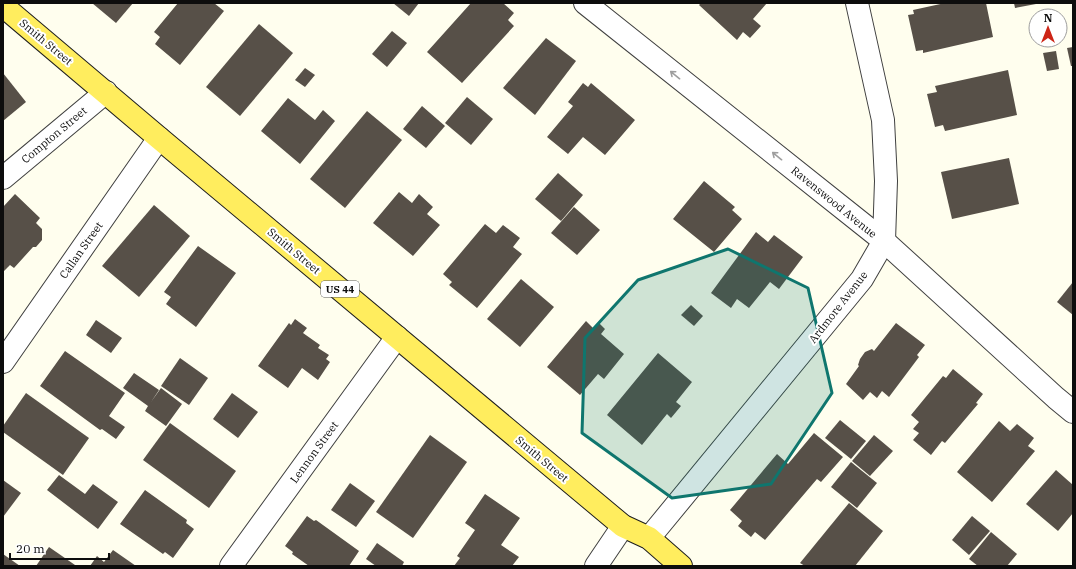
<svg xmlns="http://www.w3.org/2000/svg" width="1076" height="569" font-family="'IBM Plex Serif',serif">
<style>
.building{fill:#575048}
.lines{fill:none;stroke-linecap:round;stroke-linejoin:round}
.street-casing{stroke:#404040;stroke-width:24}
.primary-casing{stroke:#1e1e1e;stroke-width:24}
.street{stroke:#fff;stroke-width:22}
.primary{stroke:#ffed5e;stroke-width:22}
.oneway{stroke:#9e9e9e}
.marked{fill:#0f766e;fill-opacity:0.2;stroke:#0f766e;stroke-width:3;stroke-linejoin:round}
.labels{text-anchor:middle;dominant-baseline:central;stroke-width:4;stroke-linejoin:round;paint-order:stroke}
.shield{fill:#fff;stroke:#565656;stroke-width:1}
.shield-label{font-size:10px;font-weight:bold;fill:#0d0d0d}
.street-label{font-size:11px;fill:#0d0d0d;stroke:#fff}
</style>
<rect width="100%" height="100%" fill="#fffeee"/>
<!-- building -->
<g class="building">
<path d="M 92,3 L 133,3 L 116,23 Z"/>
<path d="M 178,3 L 214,3 L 224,11 L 180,65 L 155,44 L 160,37 L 154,32 Z"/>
<path d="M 393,3 L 419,3 L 409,16 Z"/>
<path d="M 471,3 L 503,3 L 514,13 L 508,20 L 514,26 L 462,83 L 427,52 Z"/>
<path d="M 701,3 L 767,3 L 753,19 L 761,26 L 750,38 L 743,32 L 737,40 L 699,5 Z"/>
<path d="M 945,3 L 986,3 L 993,37 L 923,53 L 923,50 L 916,51 L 908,15 L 914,14 L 913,10 Z"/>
<path d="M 1014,3 L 1036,3 L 1036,4 L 1015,8 Z"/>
<path d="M 259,24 L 293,53 L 240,116 L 206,87 Z"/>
<path d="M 392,31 L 407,43 L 387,67 L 372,54 Z"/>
<path d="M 546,38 L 576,61 L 535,115 L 503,88 Z"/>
<path d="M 1073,47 L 1073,66 L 1071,66 L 1067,48 Z"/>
<path d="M 1056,51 L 1059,69 L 1047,71 L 1043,53 Z"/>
<path d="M 305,68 L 315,75 L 305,87 L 295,80 Z"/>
<path d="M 1008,70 L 1017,115 L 945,131 L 943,125 L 935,127 L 927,94 L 937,92 L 935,86 Z"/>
<path d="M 3,73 L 26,102 L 3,121 Z"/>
<path d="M 583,83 L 588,87 L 591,83 L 635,120 L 605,155 L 583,137 L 568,154 L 547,137 L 573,106 L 568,102 Z"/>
<path d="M 467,97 L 493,119 L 471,145 L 445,123 Z"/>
<path d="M 288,98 L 315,120 L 323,110 L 335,121 L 300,164 L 261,131 Z"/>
<path d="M 422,106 L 445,126 L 426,148 L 403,129 Z"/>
<path d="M 367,111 L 402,140 L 345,208 L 310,179 Z"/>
<path d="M 1009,158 L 1019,204 L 952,219 L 941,172 Z"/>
<path d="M 558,173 L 583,195 L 561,221 L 535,199 Z"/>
<path d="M 704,181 L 735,207 L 732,210 L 742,219 L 714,252 L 673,219 Z"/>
<path d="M 399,192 L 412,203 L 419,194 L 433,207 L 427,214 L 440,225 L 413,256 L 373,223 Z"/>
<path d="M 15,194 L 40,218 L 36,223 L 42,229 L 42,240 L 36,247 L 33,247 L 14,268 L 10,265 L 3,272 L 3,207 Z"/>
<path d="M 154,205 L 190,236 L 139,297 L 102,266 Z"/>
<path d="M 574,207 L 600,230 L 577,255 L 551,233 Z"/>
<path d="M 485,224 L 496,233 L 503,225 L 520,238 L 513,247 L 522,254 L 477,308 L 449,285 L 452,282 L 443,274 Z"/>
<path d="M 756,232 L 768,242 L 774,235 L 803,257 L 779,289 L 770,282 L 749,308 L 737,299 L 731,308 L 711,293 Z"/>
<path d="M 198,246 L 236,273 L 196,327 L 166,304 L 171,297 L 164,292 Z"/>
<path d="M 521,279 L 554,307 L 520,347 L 487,319 Z"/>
<path d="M 1073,282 L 1073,315 L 1057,302 Z"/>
<path d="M 691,305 L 703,316 L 694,326 L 681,315 Z"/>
<path d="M 295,319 L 307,328 L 303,333 L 320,345 L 318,348 L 329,355 L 326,359 L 330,362 L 318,380 L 302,368 L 288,388 L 258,366 L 289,323 L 291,325 Z"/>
<path d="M 96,320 L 122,338 L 111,353 L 86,335 Z"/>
<path d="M 586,321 L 594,329 L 599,323 L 605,329 L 601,334 L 624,354 L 604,379 L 598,374 L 580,395 L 547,367 Z"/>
<path d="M 896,323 L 925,345 L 917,355 L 919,357 L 889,397 L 882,391 L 877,398 L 870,392 L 863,400 L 846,384 L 859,366 L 858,365 L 860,359 L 865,352 L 872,349 L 874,351 Z"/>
<path d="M 65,351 L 125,393 L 109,416 L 125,427 L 116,439 L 102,429 L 100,430 L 40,386 Z"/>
<path d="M 658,353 L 692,382 L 676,402 L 681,406 L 671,418 L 667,414 L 642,445 L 607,415 Z"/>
<path d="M 180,358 L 208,378 L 189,405 L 161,386 Z"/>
<path d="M 953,369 L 983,394 L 976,403 L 978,404 L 945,443 L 942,441 L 931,455 L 913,440 L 919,433 L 913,429 L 919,422 L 911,415 L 943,376 L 946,378 Z"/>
<path d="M 134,373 L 159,390 L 151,402 L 161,388 L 182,404 L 166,426 L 145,411 L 148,406 L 123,388 Z"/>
<path d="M 26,393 L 89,438 L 63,475 L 3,432 L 3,426 Z"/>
<path d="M 232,393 L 258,412 L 238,438 L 213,419 Z"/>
<path d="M 840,420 L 866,441 L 851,459 L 825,438 Z"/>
<path d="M 999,421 L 1010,431 L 1017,424 L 1034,438 L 1028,446 L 1035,451 L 992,502 L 957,472 Z"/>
<path d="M 170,423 L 236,471 L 209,508 L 143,460 Z"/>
<path d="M 814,433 L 843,457 L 821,482 L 817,479 L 765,540 L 755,532 L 751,537 L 738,526 L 742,521 L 730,510 L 777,454 L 788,464 Z"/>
<path d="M 430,435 L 467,462 L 413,538 L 376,512 Z"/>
<path d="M 874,435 L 893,451 L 870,476 L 852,461 Z"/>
<path d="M 851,462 L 877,483 L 857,508 L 831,487 Z"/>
<path d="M 1056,470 L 1073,485 L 1073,513 L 1058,531 L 1026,504 Z"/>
<path d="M 59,475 L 85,494 L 93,484 L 118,502 L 98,529 L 47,490 Z"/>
<path d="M 3,480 L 21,493 L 3,517 Z"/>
<path d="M 350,483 L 375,501 L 356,527 L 331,510 Z"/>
<path d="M 145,490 L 187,520 L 186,523 L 194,529 L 173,558 L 165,552 L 163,554 L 120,524 Z"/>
<path d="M 485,494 L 520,518 L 501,545 L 519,557 L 512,566 L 454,566 L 460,558 L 457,556 L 475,530 L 465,523 Z"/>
<path d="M 849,503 L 883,531 L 855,566 L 805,566 L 800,563 Z"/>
<path d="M 307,516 L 314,521 L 316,520 L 359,551 L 349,566 L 309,566 L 292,554 L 293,552 L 285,546 Z"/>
<path d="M 972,516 L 990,531 L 969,555 L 952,540 Z"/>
<path d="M 991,532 L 1017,554 L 1007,566 L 978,566 L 969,559 Z"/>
<path d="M 377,543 L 404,562 L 402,566 L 376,566 L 366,559 Z"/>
<path d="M 49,547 L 75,565 L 74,566 L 36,566 Z"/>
<path d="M 113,550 L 136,566 L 90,566 L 97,556 L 104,562 Z"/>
<path d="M 3,554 L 20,566 L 3,566 Z"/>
</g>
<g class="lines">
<!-- street casing -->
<g class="street-casing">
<g id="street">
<path d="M 585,3 L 884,241 L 1056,398 L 1073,412"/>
<path d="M 3,178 L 106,92"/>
<path d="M 3,362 L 159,138"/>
<path d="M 649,538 L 862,279 L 884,241 L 886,181 L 883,120 L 857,3"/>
<path d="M 231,566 L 397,337"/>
<path d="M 596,566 L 623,526"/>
</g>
</g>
<!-- primary casing -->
<g class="primary-casing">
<path id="primary" d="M 3,6 L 159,138 L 623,526 L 649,538 L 681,566"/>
</g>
<!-- street -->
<use href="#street" class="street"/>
<!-- primary -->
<use href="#primary" class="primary"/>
</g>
<!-- one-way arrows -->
<defs><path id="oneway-shaft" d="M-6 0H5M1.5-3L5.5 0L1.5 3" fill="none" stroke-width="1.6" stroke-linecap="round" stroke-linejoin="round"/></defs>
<g class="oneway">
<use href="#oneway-shaft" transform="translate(675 75) rotate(-141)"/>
<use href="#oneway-shaft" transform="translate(777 156) rotate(-141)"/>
</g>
<!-- marked area -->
<path class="marked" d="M 728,249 L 808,288 L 832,393 L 771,484 L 672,498 L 582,433 L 585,338 L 638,280 Z"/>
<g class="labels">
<!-- shield labels -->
<rect class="shield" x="321" y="281" width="38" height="16" rx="3"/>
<g class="shield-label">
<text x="340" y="289">US 44</text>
</g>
<!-- street labels -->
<g class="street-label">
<text transform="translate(46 42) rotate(40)">Smith Street</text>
<text transform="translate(54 135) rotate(-40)">Compton Street</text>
<text transform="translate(834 202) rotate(39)">Ravenswood Avenue</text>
<text transform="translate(81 250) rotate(-55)">Callan Street</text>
<text transform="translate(294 251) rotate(40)">Smith Street</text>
<text transform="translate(838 307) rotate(-52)">Ardmore Avenue</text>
<text transform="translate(314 452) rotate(-54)">Lennon Street</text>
<text transform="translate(542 459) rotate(40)">Smith Street</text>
</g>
</g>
<!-- border -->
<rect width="1076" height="569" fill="none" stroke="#0d0d0d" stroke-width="8"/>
<!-- north arrow -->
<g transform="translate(1048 28)"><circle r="19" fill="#ffffff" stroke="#9e9e9e"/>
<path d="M0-3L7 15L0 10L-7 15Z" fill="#cd2516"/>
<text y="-6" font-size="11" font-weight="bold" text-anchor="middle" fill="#0d0d0d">N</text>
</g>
<!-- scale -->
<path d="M10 553v6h99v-6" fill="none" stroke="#0d0d0d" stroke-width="2"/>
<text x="16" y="553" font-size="12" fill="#0d0d0d" stroke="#ffffff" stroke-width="3" paint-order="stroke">20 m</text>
</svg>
